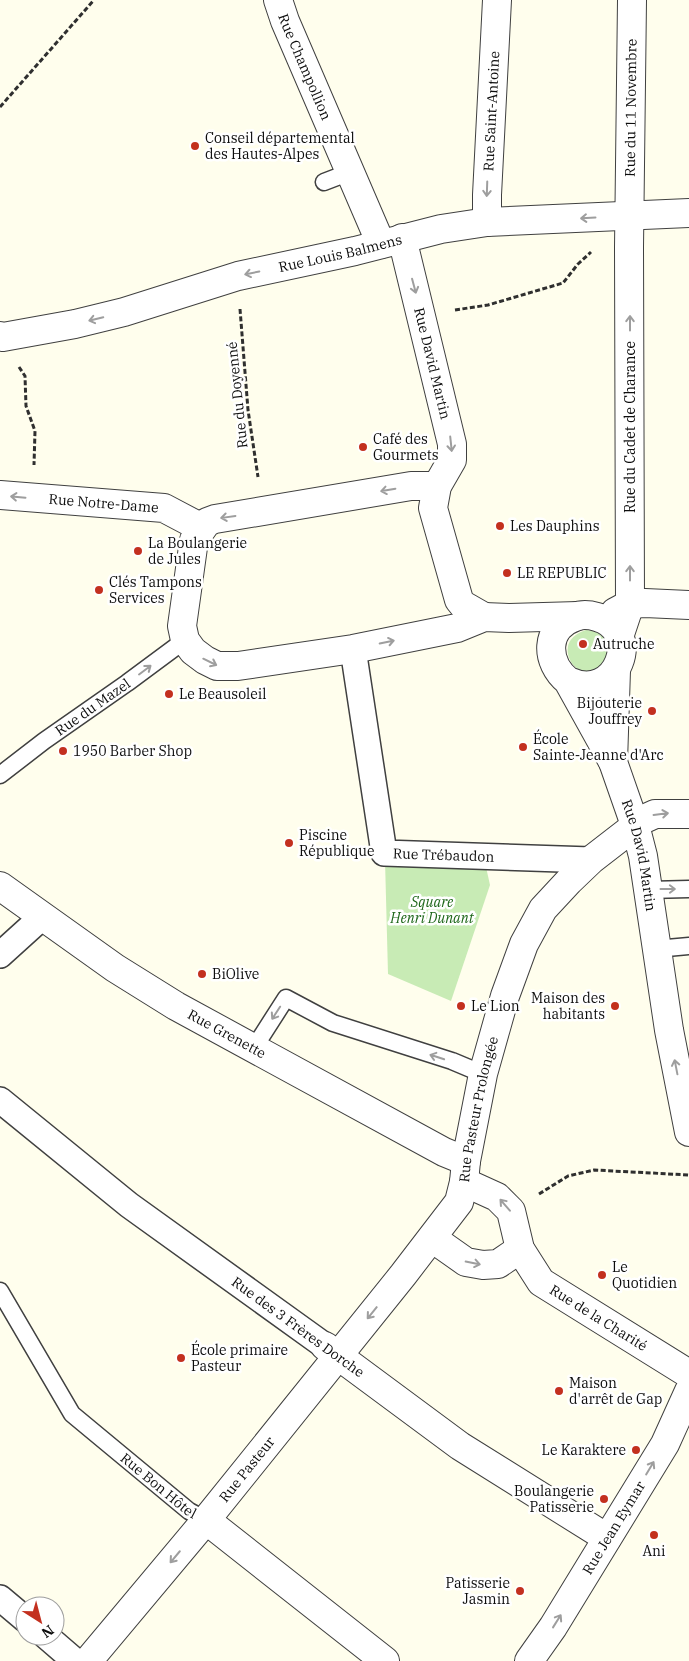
<svg xmlns="http://www.w3.org/2000/svg" width="689" height="1661" font-family="'IBM Plex Serif',serif">
<style>
.green{fill:#c8ebb5}
.lines{fill:none;stroke-linecap:round;stroke-linejoin:round}
.service-casing{stroke:#404040;stroke-width:19}
.pedestrian-casing{stroke:#404040;stroke-width:28}
.minor-casing{stroke:#404040;stroke-width:30}
.path{stroke:#2f2f2f;stroke-width:3;stroke-dasharray:5 2.5;stroke-linecap:butt}
.service{stroke:#fff;stroke-width:16}
.pedestrian{stroke:#fff;stroke-width:25}
.minor{stroke:#fff;stroke-width:28}
.oneway{stroke:#9e9e9e}
.poi-dot{fill:#c3301f;stroke:#fff;stroke-width:2}
.labels{text-anchor:middle;dominant-baseline:central;stroke-width:5;stroke-linejoin:round;paint-order:stroke}
.street-label{font-size:14px;fill:#0d0d0d;stroke:#fff}
.poi-label{font-size:14px;fill:#0d0d0d;stroke:#fff;text-anchor:start}
.park-label{font-size:14px;font-style:italic;fill:#1e671a;stroke:#fff}
</style>
<rect width="100%" height="100%" fill="#fffeed"/>
<!-- green -->
<g class="green">
<path d="M 586,630 C 601,631 605,638 610,650 L 601,668 C 595,670 588,673 582,671 C 570,667 564,651 570,641 C 574,635 580,632 586,630 Z"/>
<path d="M 385,860 L 486,867 L 490,885 L 451,1001 L 388,974 Z"/>
</g>
<g class="lines">
<!-- service casing -->
<g class="service-casing">
<g id="service">
<path d="M 324,182 L 350,172"/>
<path id="s1" d="M 0,775 L 44,741 L 127,683 L 185,640"/>
<path d="M 648,890 L 689,889"/>
<path d="M 656,949 L 689,946"/>
<path d="M 254,1048 L 286,998 L 333,1023 L 452,1061 L 483,1074"/>
<path id="s2" d="M 0,1291 L 72,1414 L 189,1511 L 206,1520"/>
</g>
</g>
<!-- pedestrian casing -->
<g class="pedestrian-casing">
<g id="pedestrian">
<path id="s3" d="M 353,649 L 384,853 L 591,860"/>
<path d="M 0,955 L 42,917"/>
<path d="M 0,1100 L 129,1205 L 325,1346"/>
<path d="M 0,1598 L 25,1619"/>
<path d="M 46,1636 L 75,1661"/>
</g>
</g>
<!-- minor casing -->
<g class="minor-casing">
<g id="minor">
<path id="s4" d="M 278,0 L 285,21 L 381,244"/>
<path id="s5" d="M 487,222 L 487,195 L 497,0"/>
<path id="s6" d="M 402,238 L 452,444 L 452,460 L 437,486 L 433,508 L 459,600 L 463,605 L 484,617"/>
<path id="s7" d="M 0,336 L 3,337 L 75,324 L 124,312 L 238,276 L 355,251 L 441,229 L 487,222 L 689,213"/>
<path d="M 437,486 L 411,486 L 215,519 L 207,522 L 194,540 L 182,626 L 185,640 L 193,651 L 205,660 L 217,666 L 238,666 L 353,649 L 457,628 L 484,617 L 509,618 L 578,616"/>
<path id="s8" d="M 0,495 L 164,508 L 202,528"/>
<path d="M 615,612 L 630,604 L 645,603 L 689,605"/>
<path id="s9" d="M 619,637 L 630,604 L 629,247 L 632,0"/>
<path id="s10" d="M 568,681 C 618,704 644,630 597,617 C 590,615 582,614 575,617 C 544,628 545,662 568,681 L 613,762 L 635,825 L 643,856 L 669,1030 L 689,1132"/>
<path d="M 613,762 L 616,670"/>
<path id="s11" d="M 0,886 L 115,968 L 176,1006 L 444,1152 L 466,1161"/>
<path id="s12" d="M 464,1182 L 497,1197 L 511,1211 L 520,1249 L 541,1282 L 689,1374"/>
<path d="M 432,1238 L 466,1262 L 483,1265 L 498,1264 L 520,1249"/>
<path d="M 325,1346 L 460,1446 L 607,1538"/>
<path d="M 206,1520 L 385,1661"/>
<path id="s13" d="M 88,1661 L 206,1520 L 403,1275 L 459,1202 L 464,1182 L 466,1161 L 483,1074 L 505,996 L 524,944 L 543,909 L 569,881 L 591,860 L 644,819 L 655,814 L 689,814"/>
<path id="s14" d="M 529,1661 L 553,1627 L 665,1444 L 689,1391"/>
</g>
</g>
<!-- path -->
<g class="path">
<path d="M 0,107 L 94,0"/>
<path d="M 240,309 L 248,410 L 258,477"/>
<path d="M 455,310 L 488,305 L 563,283 L 578,264 L 591,252"/>
<path d="M 19,367 L 25,376 L 26,406 L 35,431 L 34,465"/>
<path d="M 539,1194 L 568,1176 L 594,1170 L 689,1175"/>
</g>
<!-- service -->
<use href="#service" class="service"/>
<!-- pedestrian -->
<use href="#pedestrian" class="pedestrian"/>
<!-- minor -->
<use href="#minor" class="minor"/>
</g>
<!-- one-way arrows -->
<defs><path id="oneway-shaft" d="M-6 0H5M1.5-3L5.5 0L1.5 3" fill="none" stroke-width="1.6" stroke-linecap="round" stroke-linejoin="round" transform="scale(1.25)"/></defs>
<g class="oneway">
<use href="#oneway-shaft" transform="translate(487 189) rotate(92)"/>
<use href="#oneway-shaft" transform="translate(588 218) rotate(177)"/>
<use href="#oneway-shaft" transform="translate(252 273) rotate(168)"/>
<use href="#oneway-shaft" transform="translate(414 286) rotate(75)"/>
<use href="#oneway-shaft" transform="translate(96 319) rotate(166)"/>
<use href="#oneway-shaft" transform="translate(630 323) rotate(-90)"/>
<use href="#oneway-shaft" transform="translate(451 444) rotate(84)"/>
<use href="#oneway-shaft" transform="translate(388 490) rotate(170)"/>
<use href="#oneway-shaft" transform="translate(18 497) rotate(-175)"/>
<use href="#oneway-shaft" transform="translate(228 517) rotate(172)"/>
<use href="#oneway-shaft" transform="translate(630 573) rotate(-90)"/>
<use href="#oneway-shaft" transform="translate(387 642) rotate(-12)"/>
<use href="#oneway-shaft" transform="translate(210 662) rotate(26)"/>
<use href="#oneway-shaft" transform="translate(145 670) rotate(-37)"/>
<use href="#oneway-shaft" transform="translate(661 814) rotate(-7)"/>
<use href="#oneway-shaft" transform="translate(668 889)"/>
<use href="#oneway-shaft" transform="translate(276 1013) rotate(123)"/>
<use href="#oneway-shaft" transform="translate(437 1057) rotate(-162)"/>
<use href="#oneway-shaft" transform="translate(676 1067) rotate(-101)"/>
<use href="#oneway-shaft" transform="translate(505 1205) rotate(-131)"/>
<use href="#oneway-shaft" transform="translate(473 1263) rotate(11)"/>
<use href="#oneway-shaft" transform="translate(372 1313) rotate(129)"/>
<use href="#oneway-shaft" transform="translate(650 1468) rotate(-59)"/>
<use href="#oneway-shaft" transform="translate(175 1557) rotate(130)"/>
<use href="#oneway-shaft" transform="translate(557 1621) rotate(-58)"/>
</g>
<!-- markers -->
<g class="poi-dot">
<circle cx="195" cy="146" r="5"/>
<circle cx="363" cy="447" r="5"/>
<circle cx="500" cy="526" r="5"/>
<circle cx="138" cy="551" r="5"/>
<circle cx="507" cy="573" r="5"/>
<circle cx="99" cy="590" r="5"/>
<circle cx="583" cy="644" r="5"/>
<circle cx="169" cy="694" r="5"/>
<circle cx="652" cy="711" r="5"/>
<circle cx="523" cy="747" r="5"/>
<circle cx="63" cy="751" r="5"/>
<circle cx="289" cy="843" r="5"/>
<circle cx="202" cy="974" r="5"/>
<circle cx="461" cy="1006" r="5"/>
<circle cx="615" cy="1006" r="5"/>
<circle cx="602" cy="1275" r="5"/>
<circle cx="181" cy="1358" r="5"/>
<circle cx="559" cy="1391" r="5"/>
<circle cx="636" cy="1450" r="5"/>
<circle cx="604" cy="1499" r="5"/>
<circle cx="654" cy="1535" r="5"/>
<circle cx="520" cy="1591" r="5"/>
</g>
<g class="labels">
<!-- street labels -->
<g class="street-label">
<text stroke="none"><textPath href="#s4" startOffset="72">Rue Champollion</textPath></text>
<text stroke="none"><textPath href="#s9" startOffset="531">Rue du 11 Novembre</textPath></text>
<text stroke="none"><textPath href="#s5" startOffset="111">Rue Saint-Antoine</textPath></text>
<text stroke="none"><textPath href="#s7" startOffset="351">Rue Louis Balmens</textPath></text>
<text stroke="none"><textPath href="#s6" startOffset="129">Rue David Martin</textPath></text>
<text transform="translate(237 395) rotate(-96)">Rue du Doyenné</text>
<text transform="translate(630 427) rotate(-90)">Rue du Cadet de Charance</text>
<text stroke="none"><textPath href="#s8" startOffset="104">Rue Notre-Dame</textPath></text>
<text stroke="none"><textPath href="#s1" startOffset="115">Rue du Mazel</textPath></text>
<text stroke="none"><textPath href="#s3" startOffset="266">Rue Trébaudon</textPath></text>
<text stroke="none"><textPath href="#s10" startOffset="411">Rue David Martin</textPath></text>
<text stroke="none"><textPath href="#s11" startOffset="271">Rue Grenette</textPath></text>
<text stroke="none"><textPath href="#s13" startOffset="685">Rue Pasteur Prolongée</textPath></text>
<text stroke="none"><textPath href="#s12" startOffset="202">Rue de la Charité</textPath></text>
<text transform="translate(298 1327) rotate(36)">Rue des 3 Frères Dorche</text>
<text stroke="none"><textPath href="#s13" startOffset="249">Rue Pasteur</textPath></text>
<text stroke="none"><textPath href="#s2" startOffset="255">Rue Bon Hôtel</textPath></text>
<text stroke="none"><textPath href="#s14" startOffset="158">Rue Jean Eymar</textPath></text>
</g>
<!-- poi labels -->
<g class="poi-label">
<text x="205" y="138">Conseil départemental<tspan x="205" dy="16">des Hautes-Alpes</tspan></text>
<text x="373" y="439">Café des<tspan x="373" dy="16">Gourmets</tspan></text>
<text x="510" y="526">Les Dauphins</text>
<text x="148" y="543">La Boulangerie<tspan x="148" dy="16">de Jules</tspan></text>
<text x="517" y="573">LE REPUBLIC</text>
<text x="109" y="582">Clés Tampons<tspan x="109" dy="16">Services</tspan></text>
<text x="593" y="644">Autruche</text>
<text x="179" y="694">Le Beausoleil</text>
<text x="642" y="703" text-anchor="end">Bijouterie<tspan x="642" dy="16">Jouffrey</tspan></text>
<text x="533" y="739">École<tspan x="533" dy="16">Sainte-Jeanne d'Arc</tspan></text>
<text x="73" y="751">1950 Barber Shop</text>
<text x="299" y="835">Piscine<tspan x="299" dy="16">République</tspan></text>
<text x="212" y="974">BiOlive</text>
<text x="605" y="998" text-anchor="end">Maison des<tspan x="605" dy="16">habitants</tspan></text>
<text x="471" y="1006">Le Lion</text>
<text x="612" y="1267">Le<tspan x="612" dy="16">Quotidien</tspan></text>
<text x="191" y="1350">École primaire<tspan x="191" dy="16">Pasteur</tspan></text>
<text x="569" y="1383">Maison<tspan x="569" dy="16">d'arrêt de Gap</tspan></text>
<text x="626" y="1450" text-anchor="end">Le Karaktere</text>
<text x="594" y="1491" text-anchor="end">Boulangerie<tspan x="594" dy="16">Patisserie</tspan></text>
<text x="654" y="1551" text-anchor="middle">Ani</text>
<text x="510" y="1583" text-anchor="end">Patisserie<tspan x="510" dy="16">Jasmin</tspan></text>
</g>
<!-- park labels -->
<g class="park-label">
<text x="432" y="902">Square<tspan x="432" dy="16">Henri Dunant</tspan></text>
</g>
</g>
<!-- north arrow -->
<g transform="translate(40 1621) rotate(144)"><circle r="24" fill="#ffffff" stroke="#9e9e9e"/>
<path d="M0-4L9 19L0 12L-9 19Z" fill="#c3301f"/>
<text y="-8" font-size="14" font-weight="bold" text-anchor="middle" fill="#0d0d0d">N</text>
</g>
</svg>
